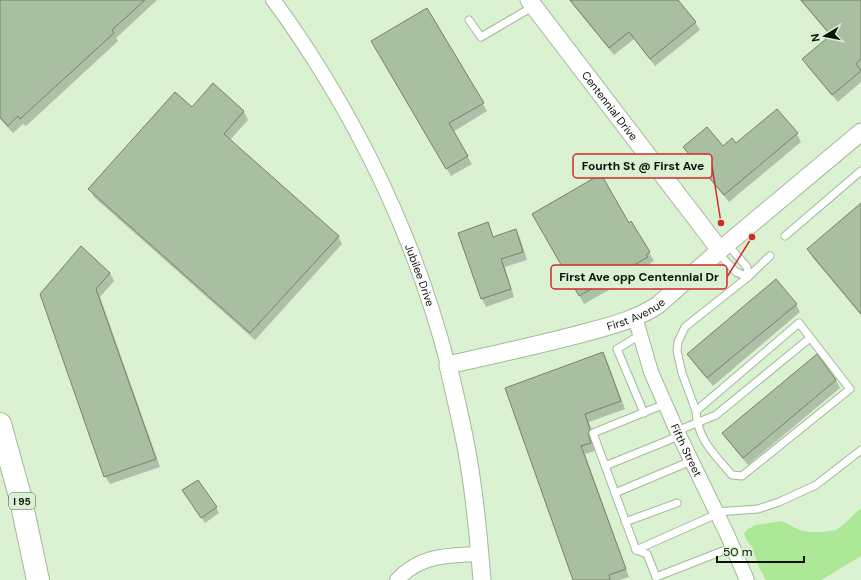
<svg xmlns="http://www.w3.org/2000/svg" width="861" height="580" font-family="'DM Sans',sans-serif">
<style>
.green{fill:#ade897}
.shadow{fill:#0003}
.building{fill:#a9bfa2;stroke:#718569}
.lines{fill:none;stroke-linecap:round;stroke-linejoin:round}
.service-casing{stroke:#a3b99c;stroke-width:9}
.minor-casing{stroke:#a3b99c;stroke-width:16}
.tertiary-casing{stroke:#a3b99c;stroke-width:19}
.motorway-casing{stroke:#a3b99c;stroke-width:24}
.service{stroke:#fff;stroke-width:7}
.minor{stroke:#fff;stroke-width:14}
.tertiary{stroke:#fff;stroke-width:17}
.motorway{stroke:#fff;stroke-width:22}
.labels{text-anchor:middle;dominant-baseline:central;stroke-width:3.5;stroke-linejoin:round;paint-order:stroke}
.shield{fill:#daf1d2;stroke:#485545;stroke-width:1}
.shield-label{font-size:10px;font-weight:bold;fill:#0a1208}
.street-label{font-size:11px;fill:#0a1208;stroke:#daf1d2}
.leader{fill:none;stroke:#d62828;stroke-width:1.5}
.callout-dot{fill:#d62828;stroke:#daf1d2;stroke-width:1.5}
.callout{fill:#daf1d2;stroke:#d62828;stroke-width:1.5}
.callout-label{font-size:12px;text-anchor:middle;font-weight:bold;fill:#0a1208}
</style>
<rect width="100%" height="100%" fill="#daf1d2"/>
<!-- green -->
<path class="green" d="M 861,508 L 861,556 L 821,580 L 766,580 L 759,567 L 752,547 L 746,539 L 744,533 L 748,529 L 756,525 L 782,521 L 799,530 L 808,532 L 824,532 L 836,530 L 844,524 Z"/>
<!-- shadow -->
<g class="shadow">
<path d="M 0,0 L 157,0 L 116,38 L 118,41 L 26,126 L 23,124 L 13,133 L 0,119 Z"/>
<path d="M 569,0 L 677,0 L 695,22 L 700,30 L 655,66 L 634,39 L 614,55 Z"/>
<path d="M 800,0 L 861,0 L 861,82 L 838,102 L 808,67 L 804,60 L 827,40 L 828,33 Z"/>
<path d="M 427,9 L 487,111 L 453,132 L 472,164 L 451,176 L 372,41 Z"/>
<path d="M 213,85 L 244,112 L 248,120 L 230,140 L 338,236 L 342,244 L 255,340 L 94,197 L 90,189 L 192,108 Z"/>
<path d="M 797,134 L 801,142 L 729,202 L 689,155 L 685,147 L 723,147 Z"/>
<path d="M 861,205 L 861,315 L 813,258 L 808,250 Z"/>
<path d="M 534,214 L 628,224 L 645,245 L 654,261 L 650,263 L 651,266 L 584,304 Z"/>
<path d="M 487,224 L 494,238 L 515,230 L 520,238 L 527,260 L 505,267 L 514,297 L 486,307 L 482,299 Z"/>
<path d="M 110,273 L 114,281 L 100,297 L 160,467 L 110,484 L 105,476 L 41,294 Z"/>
<path d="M 796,304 L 800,312 L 713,386 L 693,362 L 688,354 Z"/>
<path d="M 603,353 L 607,361 L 625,409 L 589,422 L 594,437 L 592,441 L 595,451 L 585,454 L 629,577 L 620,580 L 574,580 L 506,388 Z"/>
<path d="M 836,380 L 840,388 L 748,465 L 728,441 L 723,434 Z"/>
<path d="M 187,496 L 216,507 L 219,513 L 205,523 Z"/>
</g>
<!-- building -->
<g class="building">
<path d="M 0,0 L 145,0 L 112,30 L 114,33 L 20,119 L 18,116 L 8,126 L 0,117 Z"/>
<path d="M 570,0 L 678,0 L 696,22 L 650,59 L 629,32 L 609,48 Z"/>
<path d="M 801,0 L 861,0 L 861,59 L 856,64 L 861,71 L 832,95 L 802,59 L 826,39 L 823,36 L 828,32 Z"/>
<path d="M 427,8 L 484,103 L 449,123 L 468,156 L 446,169 L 371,41 Z"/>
<path d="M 213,83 L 244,111 L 224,134 L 339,236 L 250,333 L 88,189 L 175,92 L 192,107 Z"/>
<path d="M 777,109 L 798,133 L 724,195 L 683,147 L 707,127 L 723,146 L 732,138 L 736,143 Z"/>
<path d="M 601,174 L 629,223 L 631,221 L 650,252 L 646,255 L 648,257 L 579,296 L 532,214 Z"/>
<path d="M 861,203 L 861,314 L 807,249 Z"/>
<path d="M 488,222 L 493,237 L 516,229 L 523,252 L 501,259 L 511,289 L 481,299 L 458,233 Z"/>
<path d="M 81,246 L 110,273 L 96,289 L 156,459 L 104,477 L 40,294 Z"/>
<path d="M 776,279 L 797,304 L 707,378 L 687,354 Z"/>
<path d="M 603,352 L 621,401 L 585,414 L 590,429 L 588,433 L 591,443 L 581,446 L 626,569 L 609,575 L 610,580 L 573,580 L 505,388 Z"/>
<path d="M 817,354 L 836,380 L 743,458 L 722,433 Z"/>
<path d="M 198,480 L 217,507 L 201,518 L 182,490 Z"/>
</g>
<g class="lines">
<!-- service casing -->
<g class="service-casing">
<g id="service">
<path d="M 469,20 L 481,37 L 534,6"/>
<path d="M 785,236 L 861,171"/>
<path d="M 717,252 L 736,272 L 748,277 L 747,267 L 727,244"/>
<path d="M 799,323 L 850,389 L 742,476 L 732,475 C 715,455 697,439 696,411 Z"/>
<path d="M 640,335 L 617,349 L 644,413"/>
<path d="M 665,404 L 593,433 L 636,550 L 647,554 L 656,577 L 733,547"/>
<path d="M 696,411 L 682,373 L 677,351 L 678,342 L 685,327 L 748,277 L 770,256"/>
<path d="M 677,431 L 716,415 L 810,338"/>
<path d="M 605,466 L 679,436"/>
<path d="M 615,493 L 691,461"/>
<path d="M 716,512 L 758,509 L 779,502 L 816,485 L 861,450"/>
<path d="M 625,522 L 677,503"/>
<path d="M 636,550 L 717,514"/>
</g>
</g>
<!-- minor casing -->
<g class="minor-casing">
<g id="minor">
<path id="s1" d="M 273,0 C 287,18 300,38 313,58 C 373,152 420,257 448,365"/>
<path id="s2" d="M 635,317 L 651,372 L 677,431 L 727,534 L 747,580"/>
<path d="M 397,580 C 421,554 447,556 479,554"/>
</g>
</g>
<!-- tertiary casing -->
<g class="tertiary-casing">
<g id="tertiary">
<path id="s3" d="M 529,0 L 720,250"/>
<path id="s4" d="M 482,580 C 479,543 476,507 470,470 C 465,435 456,400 448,365 C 493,355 539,345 584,333 C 610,326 635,320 658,305 L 720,250 L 861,132"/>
</g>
</g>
<!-- motorway casing -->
<g class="motorway-casing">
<path id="motorway" d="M 0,424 L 20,496 L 38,580"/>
</g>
<!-- service -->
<use href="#service" class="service"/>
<!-- minor -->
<use href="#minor" class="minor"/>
<!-- tertiary -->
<use href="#tertiary" class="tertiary"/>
<!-- motorway -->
<use href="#motorway" class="motorway"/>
</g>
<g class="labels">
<!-- shield labels -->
<rect class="shield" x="9" y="493" width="26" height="16" rx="3"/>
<g class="shield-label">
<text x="22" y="501">I 95</text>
</g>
<!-- street labels -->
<g class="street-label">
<text stroke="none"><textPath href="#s3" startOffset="133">Centennial Drive</textPath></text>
<text stroke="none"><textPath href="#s1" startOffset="313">Jubilee Drive</textPath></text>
<text stroke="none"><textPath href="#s4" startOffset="413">First Avenue</textPath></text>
<text stroke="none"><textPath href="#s2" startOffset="143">Fifth Street</textPath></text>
</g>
</g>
<!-- callouts -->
<path class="leader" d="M721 223L712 166M752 237L727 277"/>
<g class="callout-dot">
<circle cx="721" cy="223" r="4"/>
<circle cx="752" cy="237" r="4"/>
</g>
<g class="callout">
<rect x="573" y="154" width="139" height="24" rx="4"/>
<rect x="551" y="265" width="176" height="24" rx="4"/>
</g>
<g class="callout-label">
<text x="643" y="170">Fourth St @ First Ave</text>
<text x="639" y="281">First Ave opp Centennial Dr</text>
</g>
<!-- north arrow -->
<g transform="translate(825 36) rotate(260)" stroke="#daf1d2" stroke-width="3" paint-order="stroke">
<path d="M0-3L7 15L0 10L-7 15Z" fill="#0a1208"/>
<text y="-6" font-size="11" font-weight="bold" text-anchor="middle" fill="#0a1208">N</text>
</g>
<!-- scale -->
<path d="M717 556v6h87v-6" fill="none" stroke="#0a1208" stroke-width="2"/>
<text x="723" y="556" font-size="12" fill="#0a1208" stroke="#daf1d2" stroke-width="3" paint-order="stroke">50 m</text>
</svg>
